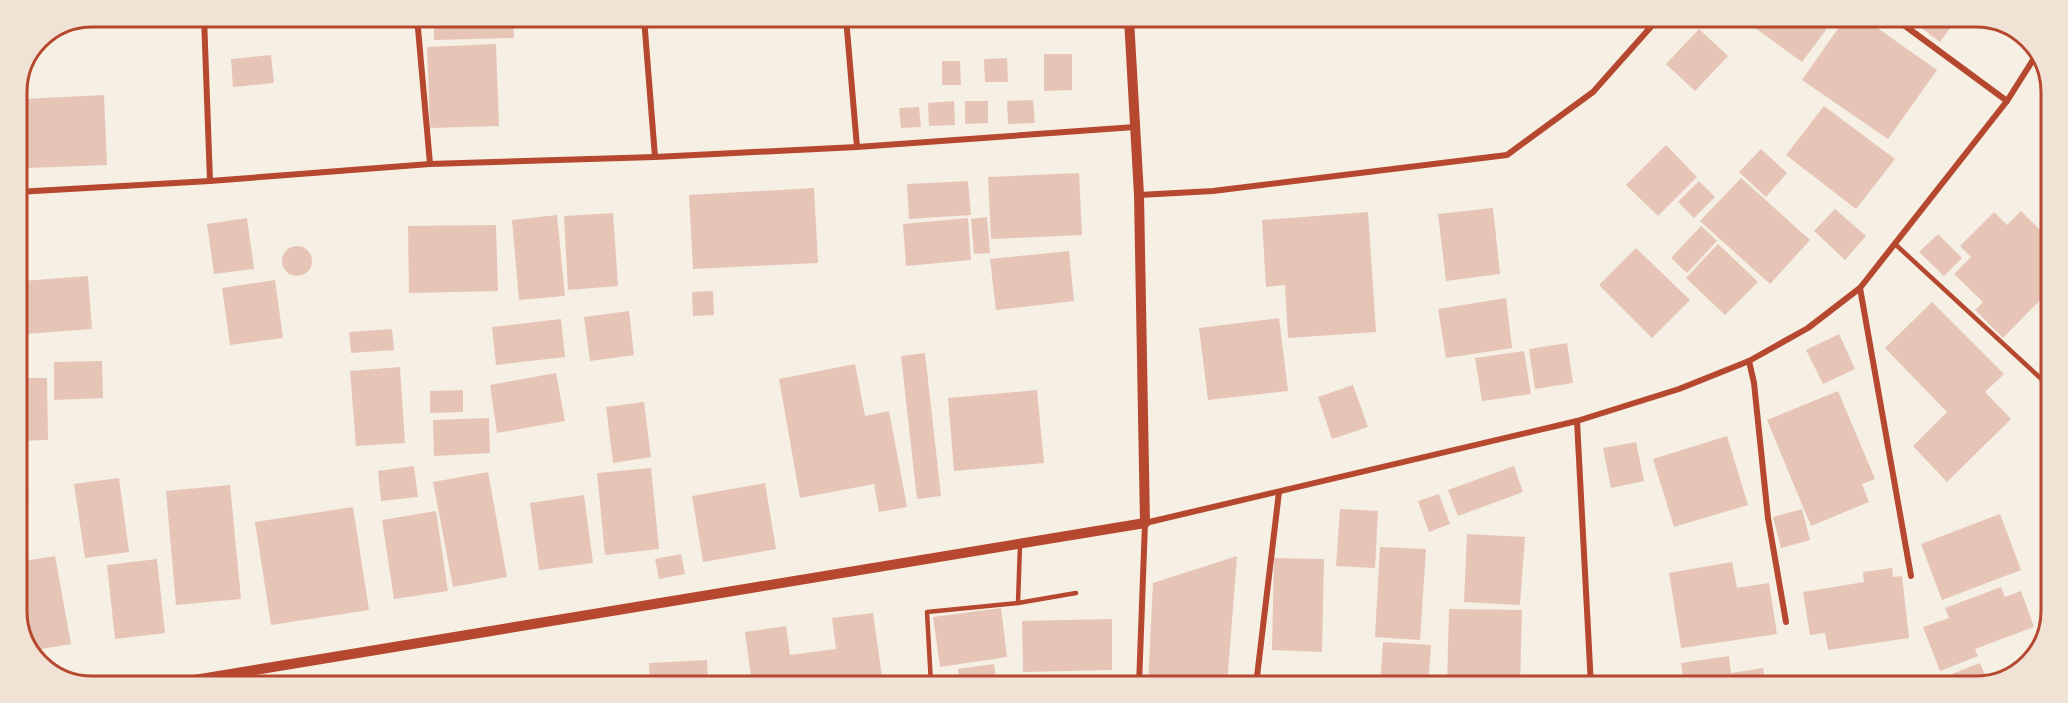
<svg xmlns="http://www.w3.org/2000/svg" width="2068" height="703" font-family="'Asap Condensed',sans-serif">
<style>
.building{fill:#e6c5b7}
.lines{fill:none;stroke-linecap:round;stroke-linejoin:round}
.service{stroke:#b5482f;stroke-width:4.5}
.minor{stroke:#b5482f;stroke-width:6}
.tertiary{stroke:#b5482f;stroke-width:10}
.rim{fill:none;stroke:#b5482f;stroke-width:3}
</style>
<rect width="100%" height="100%" fill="#f6efe4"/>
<!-- building -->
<g class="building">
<path d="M 218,17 L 257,17 L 257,25 L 217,24 Z"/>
<path d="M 434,17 L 513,17 L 514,38 L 434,40 Z"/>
<path d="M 1744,20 L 1827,20 L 1831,23 L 1802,62 Z"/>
<path d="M 1844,20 L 1866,20 L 1937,70 L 1888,139 L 1802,80 Z"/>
<path d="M 1911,20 L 1956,20 L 1940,42 Z"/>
<path d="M 1699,29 L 1728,56 L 1695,91 L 1666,64 Z"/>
<path d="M 496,44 L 499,126 L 430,128 L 427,47 Z"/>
<path d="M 1044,54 L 1072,54 L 1072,90 L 1044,91 Z"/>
<path d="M 271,55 L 274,83 L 233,87 L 231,59 Z"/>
<path d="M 1007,58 L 1008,82 L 985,82 L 984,59 Z"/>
<path d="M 942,61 L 960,61 L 961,85 L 942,85 Z"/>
<path d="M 104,95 L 107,165 L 28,168 L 25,99 Z"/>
<path d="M 17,98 L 20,98 L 21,136 L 17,136 Z"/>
<path d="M 1033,100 L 1035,123 L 1008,124 L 1007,101 Z"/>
<path d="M 954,101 L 955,125 L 929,126 L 928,103 Z"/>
<path d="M 965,101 L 988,101 L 988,123 L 965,124 Z"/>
<path d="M 1824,106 L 1895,159 L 1856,209 L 1786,155 Z"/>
<path d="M 919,107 L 921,127 L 901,128 L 899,108 Z"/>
<path d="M 1666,145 L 1697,177 L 1658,216 L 1626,185 Z"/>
<path d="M 1761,149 L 1787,173 L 1766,197 L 1739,172 Z"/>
<path d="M 1079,173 L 1082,235 L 991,239 L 988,177 Z"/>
<path d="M 1741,178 L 1810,240 L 1770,284 L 1700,221 Z"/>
<path d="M 968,181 L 971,215 L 909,219 L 907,184 Z"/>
<path d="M 1699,181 L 1715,197 L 1694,218 L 1678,202 Z"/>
<path d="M 814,188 L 818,263 L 693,269 L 689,195 Z"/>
<path d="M 1493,208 L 1500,274 L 1446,281 L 1438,214 Z"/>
<path d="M 1835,209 L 1866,236 L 1845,260 L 1814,231 Z"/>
<path d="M 2021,211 L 2050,240 L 2050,257 L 2045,262 L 2050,267 L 2050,290 L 2003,338 L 1975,310 L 1983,302 L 1954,274 L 1971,257 L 1960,246 L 1994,212 L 2007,225 Z"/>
<path d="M 1368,212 L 1376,332 L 1288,338 L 1285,285 L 1266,287 L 1262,220 Z"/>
<path d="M 613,213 L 618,286 L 568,290 L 564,216 Z"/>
<path d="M 557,215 L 565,296 L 519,300 L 512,220 Z"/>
<path d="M 987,217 L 990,253 L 974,254 L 971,219 Z"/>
<path d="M 247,218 L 254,269 L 214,274 L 207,224 Z"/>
<path d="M 968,218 L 971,260 L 906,266 L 903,224 Z"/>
<path d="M 496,225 L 498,291 L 409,293 L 408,226 Z"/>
<path d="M 1701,226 L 1717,241 L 1687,273 L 1671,258 Z"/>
<path d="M 1938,234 L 1962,258 L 1944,276 L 1919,252 Z"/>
<path d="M 1718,244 L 1758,282 L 1725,315 L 1686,278 Z"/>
<circle cx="297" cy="261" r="15"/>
<path d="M 1636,248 L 1690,300 L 1652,338 L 1599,285 Z"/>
<path d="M 1069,251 L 1074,301 L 996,310 L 990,259 Z"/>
<path d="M 88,276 L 92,329 L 26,334 L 22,281 Z"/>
<path d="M 275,280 L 283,338 L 230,345 L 222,288 Z"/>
<path d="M 713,291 L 714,315 L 693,316 L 692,292 Z"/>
<path d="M 1506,298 L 1512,348 L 1446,358 L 1438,309 Z"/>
<path d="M 1932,302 L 2004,374 L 1985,392 L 2011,419 L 1947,482 L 1913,446 L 1947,412 L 1885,348 Z"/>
<path d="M 629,311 L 634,355 L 590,361 L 584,317 Z"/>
<path d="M 1279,318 L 1288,391 L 1208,400 L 1199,328 Z"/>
<path d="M 561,319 L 565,357 L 496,365 L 492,327 Z"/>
<path d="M 392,329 L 394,350 L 351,353 L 349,332 Z"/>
<path d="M 1839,334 L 1855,369 L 1823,384 L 1806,350 Z"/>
<path d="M 1567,343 L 1573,383 L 1535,389 L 1529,349 Z"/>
<path d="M 1524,351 L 1531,394 L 1482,401 L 1475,358 Z"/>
<path d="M 925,353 L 941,496 L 917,499 L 901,356 Z"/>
<path d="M 102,361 L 103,398 L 54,400 L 54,362 Z"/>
<path d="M 855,364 L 865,416 L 889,411 L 907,507 L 879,512 L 874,484 L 800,498 L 779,379 Z"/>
<path d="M 400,367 L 405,443 L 356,446 L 350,371 Z"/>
<path d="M 556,373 L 565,421 L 497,433 L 490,385 Z"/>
<path d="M 17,378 L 47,378 L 48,440 L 17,441 Z"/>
<path d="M 1353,385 L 1368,427 L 1332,439 L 1318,397 Z"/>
<path d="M 463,390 L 463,412 L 430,413 L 430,391 Z"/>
<path d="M 1037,390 L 1044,463 L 954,471 L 948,398 Z"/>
<path d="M 1838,391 L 1875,479 L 1862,484 L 1869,502 L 1811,526 L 1767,420 Z"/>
<path d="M 644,402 L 651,457 L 613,463 L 606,407 Z"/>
<path d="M 489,418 L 490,453 L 434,456 L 433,420 Z"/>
<path d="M 1727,436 L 1748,505 L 1674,527 L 1653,459 Z"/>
<path d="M 1636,442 L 1644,481 L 1611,488 L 1603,448 Z"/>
<path d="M 17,445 L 25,445 L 29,501 L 17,502 Z"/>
<path d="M 414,466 L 418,497 L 381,501 L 378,471 Z"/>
<path d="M 1514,466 L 1523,492 L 1458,516 L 1448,490 Z"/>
<path d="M 651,468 L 659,549 L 605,555 L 597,473 Z"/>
<path d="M 488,472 L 507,577 L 453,587 L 433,482 Z"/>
<path d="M 119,478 L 129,552 L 85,558 L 74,484 Z"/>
<path d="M 765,483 L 776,549 L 703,562 L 692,496 Z"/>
<path d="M 230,485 L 241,599 L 176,605 L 166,491 Z"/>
<path d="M 1439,494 L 1450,524 L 1429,532 L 1418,501 Z"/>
<path d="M 584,495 L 593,563 L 539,570 L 530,503 Z"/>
<path d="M 353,507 L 369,610 L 271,625 L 255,522 Z"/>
<path d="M 1340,509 L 1378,511 L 1375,568 L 1336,566 Z"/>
<path d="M 1802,509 L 1810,540 L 1781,548 L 1773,517 Z"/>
<path d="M 436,511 L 448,591 L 394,599 L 382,520 Z"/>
<path d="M 2000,514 L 2021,570 L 1942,600 L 1921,544 Z"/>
<path d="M 1467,534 L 1525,537 L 1520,605 L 1464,602 Z"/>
<path d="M 1380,547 L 1426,549 L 1420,640 L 1375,637 Z"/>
<path d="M 681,554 L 685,574 L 659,579 L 655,559 Z"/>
<path d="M 55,556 L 71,644 L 30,651 L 17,616 L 17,562 Z"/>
<path d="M 1237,556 L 1227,685 L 1148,685 L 1153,583 Z"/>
<path d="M 1274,558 L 1324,559 L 1322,652 L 1272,650 Z"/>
<path d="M 157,559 L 165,633 L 115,639 L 107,565 Z"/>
<path d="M 1732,562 L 1737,588 L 1769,583 L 1777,634 L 1681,648 L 1669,573 Z"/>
<path d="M 1892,568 L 1893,577 L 1902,576 L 1909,638 L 1828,650 L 1825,633 L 1810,635 L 1803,592 L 1864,582 L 1863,572 Z"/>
<path d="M 2001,587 L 2005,597 L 2021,591 L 2034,627 L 1975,649 L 1978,656 L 1940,671 L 1923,627 L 1949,618 L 1945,608 Z"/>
<path d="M 1001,608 L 1007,657 L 940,667 L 933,617 Z"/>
<path d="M 1449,609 L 1522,610 L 1520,686 L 1447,685 Z"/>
<path d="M 873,613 L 883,684 L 752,684 L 745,632 L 786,626 L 790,655 L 836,649 L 832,618 Z"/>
<path d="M 1112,619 L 1112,670 L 1023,672 L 1022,621 Z"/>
<path d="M 1383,642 L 1431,645 L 1428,685 L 1380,685 Z"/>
<path d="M 1729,656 L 1731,673 L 1763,668 L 1766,686 L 1684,686 L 1681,663 Z"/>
<path d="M 707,660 L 708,684 L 650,684 L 649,663 Z"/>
<path d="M 1980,663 L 1986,677 L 1962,686 L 1953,686 L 1949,675 Z"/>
<path d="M 994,664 L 997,684 L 960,684 L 958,669 Z"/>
</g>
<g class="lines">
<!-- service -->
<g class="service">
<path d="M 1895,244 L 2049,386"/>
<path d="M 1018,603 L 1020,545"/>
<path d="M 931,684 L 927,612 L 1018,603 L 1076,593"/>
</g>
<!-- minor -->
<g class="minor">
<path d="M 204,17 L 210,181"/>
<path d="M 417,17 L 430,164"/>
<path d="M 644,18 L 655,157"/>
<path d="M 846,18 L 857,147"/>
<path d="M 1897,20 L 2007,101"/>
<path d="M 17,192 L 210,181 L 430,164 L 655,157 L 857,147 L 1135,127"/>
<path d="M 1139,195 L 1213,191 L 1507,155 L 1593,92 L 1657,20"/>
<path d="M 1860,288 L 1911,576"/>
<path d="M 1749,361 L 1754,383 L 1768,518 L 1786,622"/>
<path d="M 1577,421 L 1591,686"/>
<path d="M 1139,685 L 1145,523 L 1577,421 L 1679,389 L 1749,361 L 1808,328 L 1860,288 L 2007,101 L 2038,52"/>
<path d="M 1256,685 L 1279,492"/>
</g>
<!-- tertiary -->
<path class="tertiary" d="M 176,683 L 1145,523 L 1139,195 L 1129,19"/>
</g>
<!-- crop -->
<path d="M0 0H2068V703H0ZM92 27H1976A65 65 0 0 1 2041 92V611A65 65 0 0 1 1976 676H92A65 65 0 0 1 27 611V92A65 65 0 0 1 92 27Z" fill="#f1e2d6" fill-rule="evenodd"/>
<path class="rim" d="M92 27H1976A65 65 0 0 1 2041 92V611A65 65 0 0 1 1976 676H92A65 65 0 0 1 27 611V92A65 65 0 0 1 92 27Z"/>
</svg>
